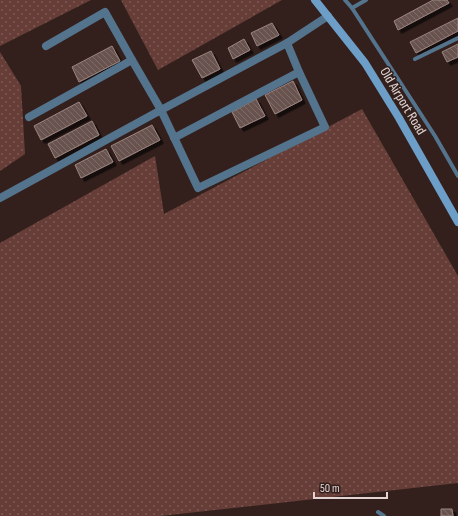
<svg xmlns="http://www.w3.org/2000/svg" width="458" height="516" font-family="'Sofia Sans Condensed',sans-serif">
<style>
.grass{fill:url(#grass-dots)}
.building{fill:url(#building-back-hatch);stroke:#9c8580;filter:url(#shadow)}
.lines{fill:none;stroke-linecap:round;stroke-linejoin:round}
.lane{stroke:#54738c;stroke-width:4}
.street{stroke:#54738c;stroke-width:8}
.secondary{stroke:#6c9ec7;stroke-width:8}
.labels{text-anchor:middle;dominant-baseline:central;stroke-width:3;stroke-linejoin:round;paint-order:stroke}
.street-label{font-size:14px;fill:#e1d4d2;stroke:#33201d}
</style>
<defs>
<pattern id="grass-dots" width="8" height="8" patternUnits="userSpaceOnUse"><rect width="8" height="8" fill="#663e37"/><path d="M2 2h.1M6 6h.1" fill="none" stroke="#7c5953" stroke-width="1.8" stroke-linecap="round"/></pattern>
<pattern id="building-back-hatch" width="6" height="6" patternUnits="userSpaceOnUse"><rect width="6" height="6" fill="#69534f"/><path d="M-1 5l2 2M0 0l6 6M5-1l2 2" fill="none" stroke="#7e6b67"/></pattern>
<filter id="shadow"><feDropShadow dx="3.5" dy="3.5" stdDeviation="0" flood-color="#0009"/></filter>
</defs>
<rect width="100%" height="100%" fill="#33201d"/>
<!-- grass -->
<g class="grass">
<path d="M 0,0 L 91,0 L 0,46 Z"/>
<path d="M 121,0 L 282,0 L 158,70 Z"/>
<path d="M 0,52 L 21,86 L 25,154 L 0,171 Z"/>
<path d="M 362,109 L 458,276 L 458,483 L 161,516 L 0,516 L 0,243 L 155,156 L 164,214 Z"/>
</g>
<!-- building -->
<g class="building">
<path d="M 433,0 L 447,0 L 449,3 L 398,30 L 394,21 Z"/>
<path d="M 458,18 L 458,31 L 416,53 L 410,42 Z"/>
<path d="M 272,23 L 279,35 L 257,46 L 251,33 Z"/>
<path d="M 244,39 L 250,50 L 233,59 L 228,48 Z"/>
<path d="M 458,44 L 458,57 L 447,62 L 442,52 Z"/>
<path d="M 112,46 L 120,61 L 79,82 L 72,67 Z"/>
<path d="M 211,51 L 220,69 L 202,78 L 192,60 Z"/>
<path d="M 293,81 L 302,100 L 275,114 L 265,95 Z"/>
<path d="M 256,99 L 265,116 L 240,128 L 232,112 Z"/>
<path d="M 79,102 L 87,116 L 41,140 L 34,126 Z"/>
<path d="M 92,121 L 99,135 L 55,158 L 48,144 Z"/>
<path d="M 152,125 L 160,140 L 119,161 L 111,146 Z"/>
<path d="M 106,149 L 113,162 L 81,178 L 75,165 Z"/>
<path d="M 441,509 L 452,509 L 453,516 L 441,516 Z"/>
</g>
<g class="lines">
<!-- lane -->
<g class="lane">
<path d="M 345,0 L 352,8 L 435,136 L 458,176"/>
<path d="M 352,8 L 366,0"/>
<path d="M 415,59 L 458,38"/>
<path d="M 378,512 L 384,516"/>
</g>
<!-- street -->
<g class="street">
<path d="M 46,46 L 105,12 L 132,60 L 161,110 L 198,188 L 325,127 L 299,72 L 287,43"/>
<path d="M 29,117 L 132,60"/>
<path d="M 174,138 L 299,72"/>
<path d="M 0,198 L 161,110 L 287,43 L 328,16"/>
</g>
<!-- secondary -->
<path class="secondary" d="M 315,0 L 365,63 L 399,118 L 458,222"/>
</g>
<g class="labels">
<!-- street labels -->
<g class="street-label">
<text transform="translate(403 101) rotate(59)">Old Airport Road</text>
</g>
</g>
<!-- scale -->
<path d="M314 492v6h73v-6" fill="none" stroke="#e1d4d2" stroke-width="2"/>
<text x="320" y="492" font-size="12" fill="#e1d4d2" stroke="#33201d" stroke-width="3" paint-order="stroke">50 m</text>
</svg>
